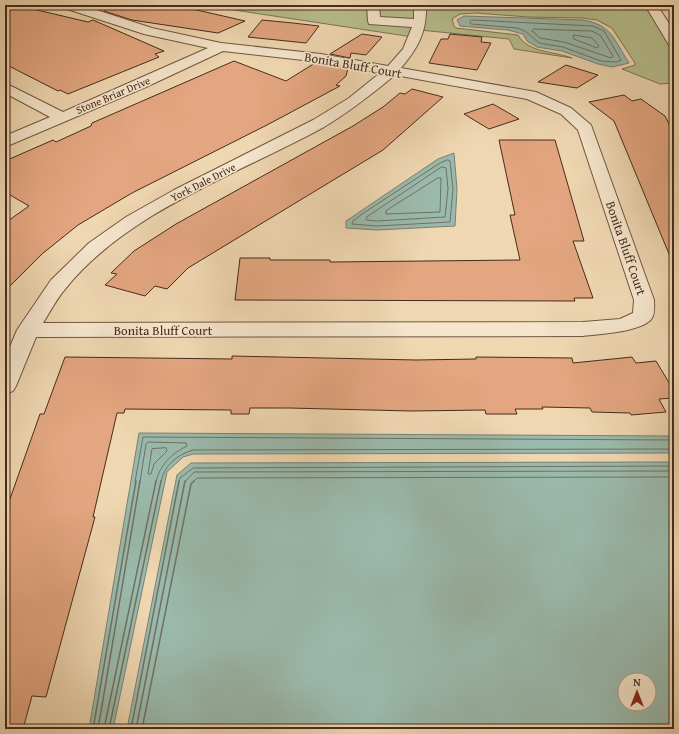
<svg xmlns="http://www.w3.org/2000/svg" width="679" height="734" font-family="'Gentium Book Plus',serif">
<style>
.green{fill:#b7be8d;stroke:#7e7454}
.water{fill:#9abaad;stroke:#788173;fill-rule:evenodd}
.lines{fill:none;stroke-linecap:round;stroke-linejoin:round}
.shore-far1{stroke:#707264;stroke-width:1}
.shore{stroke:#707264;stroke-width:1.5}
.building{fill:#e3a680;stroke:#462b1c}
.minor-casing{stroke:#705641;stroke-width:2}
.minor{fill:#f5e5cc;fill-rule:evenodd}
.labels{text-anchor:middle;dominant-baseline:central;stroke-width:3.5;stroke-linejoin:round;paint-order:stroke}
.far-street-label{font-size:11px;fill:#462b1c;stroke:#f5e5cc}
.street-label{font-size:13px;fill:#462b1c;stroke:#f5e5cc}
</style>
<rect width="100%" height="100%" fill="#efd7b1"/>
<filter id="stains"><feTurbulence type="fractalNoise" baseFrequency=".005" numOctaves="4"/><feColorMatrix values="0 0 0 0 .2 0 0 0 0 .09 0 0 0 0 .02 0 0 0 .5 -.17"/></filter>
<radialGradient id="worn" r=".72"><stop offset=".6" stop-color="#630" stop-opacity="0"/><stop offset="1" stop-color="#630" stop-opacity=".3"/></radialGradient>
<!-- green -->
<path class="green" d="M 201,5 L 645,5 L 674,54 L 674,83 L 660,84 L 622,69 L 635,65 L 635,63 L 612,28 L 597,20 L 582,18 L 528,17 L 476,13 L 460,14 L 452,19 L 454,26 L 456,28 L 518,35 C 528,53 554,51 572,58 L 514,49 L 509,39 L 420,30 L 413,37 Z"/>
<!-- water -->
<g class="water">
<path d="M 464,16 L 583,20 C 612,25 614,40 629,63 L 612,67 L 598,64 L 562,51 L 537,47 L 527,41 L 523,34 L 508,30 L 460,26 L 457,20 Z"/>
<path d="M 454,153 L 457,189 L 455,226 L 377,230 L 346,228 L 346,221 L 438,159 Z"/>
<path d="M 139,433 L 674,436 L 674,453 L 193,454 L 183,457 L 167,472 L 113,729 L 89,729 Z"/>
<path d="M 674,462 L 674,729 L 127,729 L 177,475 L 191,463 ZM 625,680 L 649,680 L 649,704 L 625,704 Z"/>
</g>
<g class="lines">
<!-- shore-far1 -->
<g class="shore-far1">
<path d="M 472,20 L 593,26 L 604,31 L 621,60 L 616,62 L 601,61 L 563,47 L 539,43 L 525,31 L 517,28 L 471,24 L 470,22 Z"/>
<path d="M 534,29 L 592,31 L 600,35 L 613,56 L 611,58 L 564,42 L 540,38 L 532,31 Z"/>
<path d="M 574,35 L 592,38 L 599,46 L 597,48 L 574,39 Z"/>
<path d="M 448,160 L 450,161 L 453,189 L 450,222 L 377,226 L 352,224 L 353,221 L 362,214 L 440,163 Z"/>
<path d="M 442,167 L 446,168 L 448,189 L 445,217 L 377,221 L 366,220 L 367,217 Z"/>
<path d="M 438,178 L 441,178 L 440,212 L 386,214 L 386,211 Z"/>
<path d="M 166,448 L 167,451 L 154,464 L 151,474 L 148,474 L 152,449 Z"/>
<path d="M 135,482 L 143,437 L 674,440"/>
<path d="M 140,482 L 146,444 L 148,442 L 186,443 L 187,446 C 172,453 159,466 156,482"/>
<path d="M 161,482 C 164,465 177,455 193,450 L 674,449"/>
<path d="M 179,482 L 180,478 L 193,468 L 674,466"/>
<path d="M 185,482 L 194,472 L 674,471"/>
<path d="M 193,482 L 197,478 L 674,477"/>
</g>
<!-- shore -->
<g class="shore">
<path d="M 93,729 L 136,481"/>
<path d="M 98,729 L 140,481"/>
<path d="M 104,729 L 156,481"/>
<path d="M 109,729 L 161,481"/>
<path d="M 131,729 L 179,481"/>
<path d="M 136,729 L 185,481"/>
<path d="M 142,729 L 191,484 L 194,481"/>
</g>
</g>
<!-- building -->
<g class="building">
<path d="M 105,5 L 175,5 L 245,21 L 218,33 L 132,20 L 104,11 Z"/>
<path d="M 5,6 L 33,9 L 88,22 L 93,20 L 164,51 L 155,54 L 159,57 L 68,94 L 60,90 L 58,91 L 5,64 Z"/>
<path d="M 262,20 L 293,23 L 319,26 L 306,43 L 248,37 Z"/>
<path d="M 362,34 L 382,37 L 366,55 L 351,53 L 350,58 L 330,54 Z"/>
<path d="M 450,34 L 482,37 L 481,42 L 491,43 L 477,70 L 429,63 L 441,39 L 448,39 Z"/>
<path d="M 234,61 L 286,81 L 315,63 L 348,68 L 346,76 L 336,85 L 340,86 L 267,125 L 132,193 L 78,225 L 42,254 L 5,291 L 5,223 L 29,206 L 5,192 L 5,161 L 53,140 L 56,142 L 91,126 L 92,123 Z"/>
<path d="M 566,65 L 598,75 L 577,88 L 538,82 Z"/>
<path d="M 412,89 L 443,97 L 383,150 L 188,268 L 167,289 L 155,286 L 145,296 L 105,285 L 117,274 L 111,273 L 134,251 L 176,224 L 353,126 L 383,107 L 400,93 L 405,94 Z"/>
<path d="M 624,95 L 632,101 L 641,99 L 665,116 L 674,134 L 674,266 L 614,121 L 589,102 Z"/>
<path d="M 493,104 L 519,119 L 489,129 L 464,114 Z"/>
<path d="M 499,140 L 555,140 L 584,241 L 573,241 L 593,298 L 574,298 L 575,301 L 235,300 L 240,258 L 270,258 L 270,260 L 330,260 L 330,262 L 520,260 L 510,215 L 515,215 Z"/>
<path d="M 232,356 L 416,360 L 476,359 L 476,357 L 572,358 L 573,363 L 632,357 L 636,363 L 656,361 L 674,391 L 674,398 L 659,399 L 666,412 L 631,415 L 630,413 L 592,412 L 590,408 L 542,407 L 543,409 L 515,409 L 517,414 L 486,414 L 485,410 L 411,411 L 289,408 L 250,408 L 249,414 L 231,414 L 231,410 L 125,409 L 124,413 L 117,413 L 93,517 L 95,517 L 46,697 L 32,696 L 23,729 L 5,729 L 5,513 L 40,414 L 44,414 L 65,357 L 232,359 Z"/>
</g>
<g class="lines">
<!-- minor casing -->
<g class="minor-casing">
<g id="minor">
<path d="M 62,5 L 81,5 L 152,28 L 221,43 L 321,54 L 388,66 L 403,49 L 412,27 L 369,24 L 368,21 L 367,5 L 379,5 L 380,17 L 414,19 L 414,5 L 426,5 C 427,32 418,48 401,68 L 536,92 L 571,108 L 591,125 L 654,300 C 654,305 655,311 653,316 C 648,332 597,334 583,336 L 36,337 L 16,386 L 13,391 L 5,394 L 5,359 L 17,330 L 51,280 L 89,243 L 126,217 L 174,190 L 313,120 L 349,98 L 380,73 L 321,62 L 223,51 L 146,87 L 5,147 L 5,136 L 50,117 L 5,93 L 5,83 L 63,112 L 208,48 L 144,34 L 64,8 ZM 395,75 L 527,99 L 561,114 L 578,130 L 634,300 L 633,313 L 620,319 L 583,322 L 43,323 C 50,312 57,298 66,288 C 127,212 240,173 324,127 C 349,112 372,94 395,75 Z"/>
<path d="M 645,5 L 657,5 L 674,31 L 674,46 L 669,45 Z"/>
</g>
</g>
<!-- minor -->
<use href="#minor" class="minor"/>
</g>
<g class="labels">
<!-- far-street labels -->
<g class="far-street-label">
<text transform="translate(113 95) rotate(-23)">Stone Briar Drive</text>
<text transform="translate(203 182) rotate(-27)">York Dale Drive</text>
</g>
<!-- street labels -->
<g class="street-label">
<text transform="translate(353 65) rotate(10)">Bonita Bluff Court</text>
<text transform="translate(626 248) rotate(71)">Bonita Bluff Court</text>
<text x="163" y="330">Bonita Bluff Court</text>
</g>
</g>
<!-- margin -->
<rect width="679" height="734" fill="none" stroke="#efd7b1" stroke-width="20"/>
<rect x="6" y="6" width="667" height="722" fill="none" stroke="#462b1c" stroke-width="2"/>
<rect x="10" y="10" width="659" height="714" fill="none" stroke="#462b1c"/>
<!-- north arrow -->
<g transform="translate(637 692)"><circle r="19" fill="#f5e5cc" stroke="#af9b86"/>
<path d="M0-3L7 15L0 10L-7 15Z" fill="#8f2418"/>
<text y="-6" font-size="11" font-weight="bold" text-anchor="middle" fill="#462b1c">N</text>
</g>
<rect width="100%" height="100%" filter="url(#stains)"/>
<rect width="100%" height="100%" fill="url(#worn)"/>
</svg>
